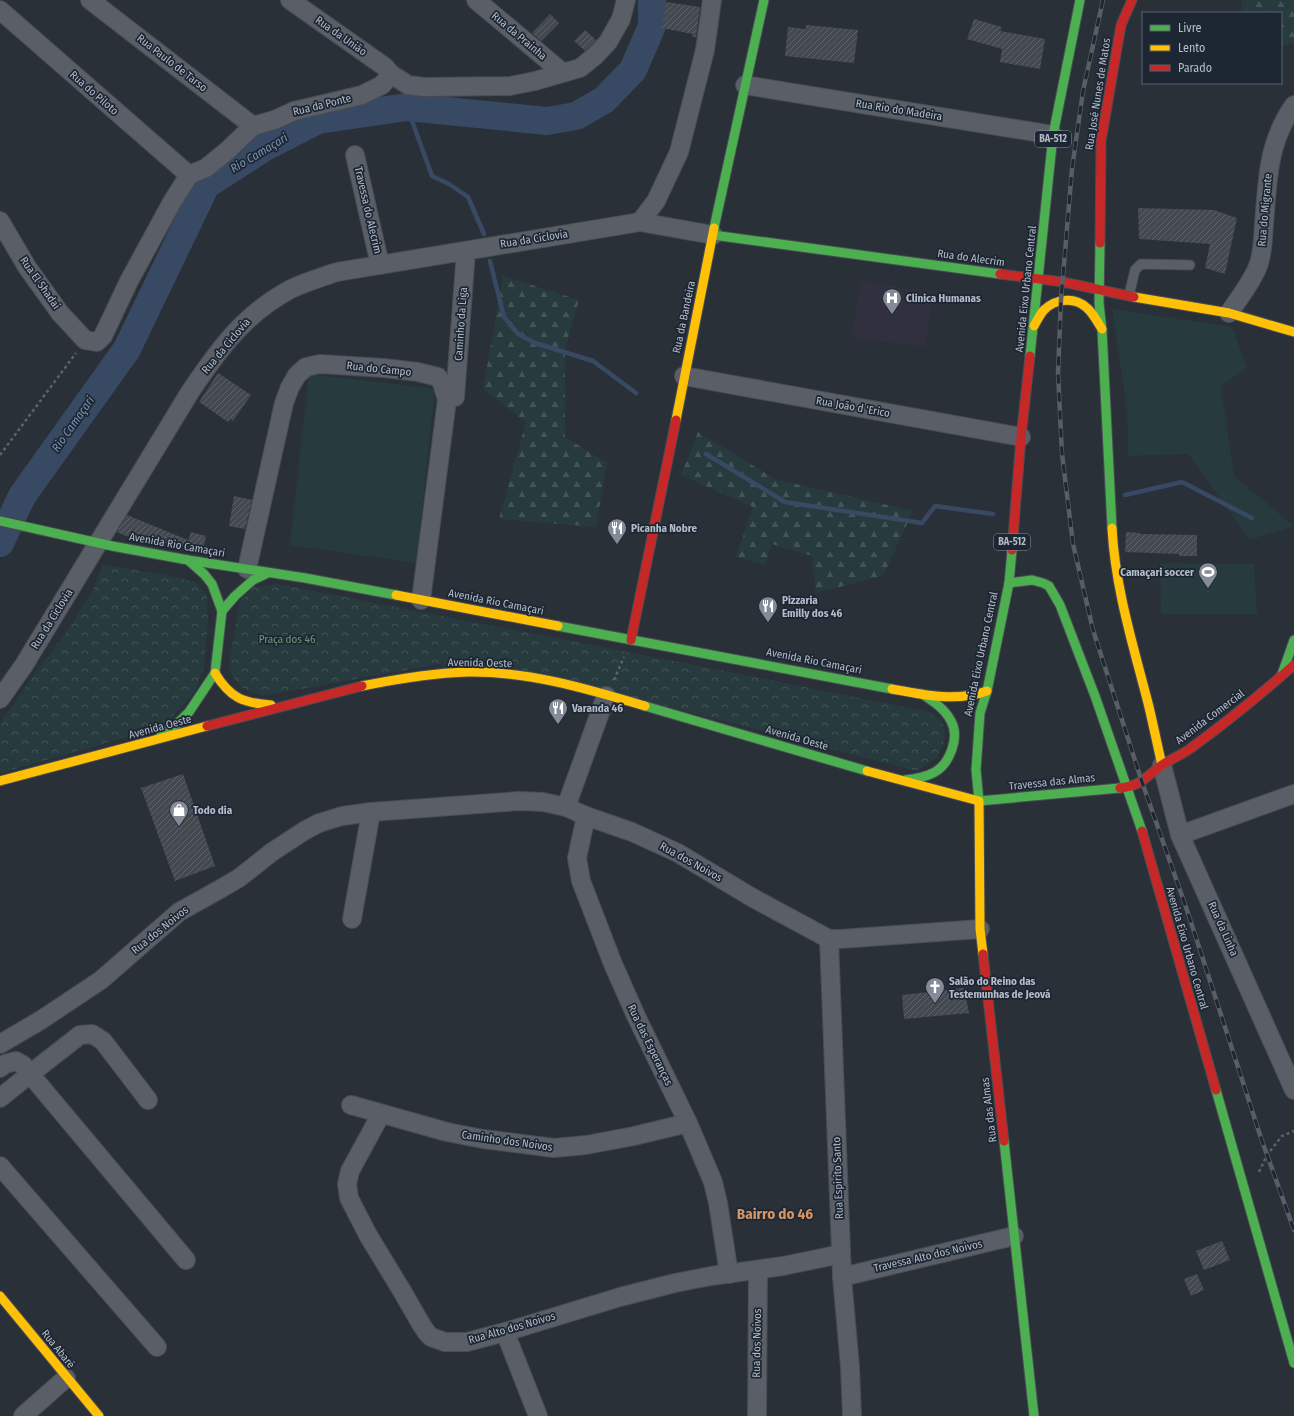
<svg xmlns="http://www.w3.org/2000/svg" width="1294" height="1416" font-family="'Fira Sans Condensed',sans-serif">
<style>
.medical{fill:#31303e}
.grass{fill:#273a3e}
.forest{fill:url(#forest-firs)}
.park{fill:url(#park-crowns)}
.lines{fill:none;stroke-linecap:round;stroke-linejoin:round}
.stream{stroke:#384963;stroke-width:4.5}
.river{stroke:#384963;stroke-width:28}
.building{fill:url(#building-hatch)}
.lane-casing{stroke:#484c53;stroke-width:11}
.street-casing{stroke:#484c53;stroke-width:20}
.fast-casing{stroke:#484c53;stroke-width:11}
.slow-casing{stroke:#484c53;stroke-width:11}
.jam-casing{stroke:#484c53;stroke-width:11}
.path{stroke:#5d636a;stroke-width:2.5;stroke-dasharray:3 3;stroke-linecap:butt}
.lane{stroke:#5a5e66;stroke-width:9}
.street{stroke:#5a5e66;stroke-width:18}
.fast{stroke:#4caf50;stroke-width:9}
.slow{stroke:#ffc107;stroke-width:9}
.jam{stroke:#c62828;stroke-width:9}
.rail-casing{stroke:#595d64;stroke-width:4.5}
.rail{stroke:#1d2633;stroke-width:3;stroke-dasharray:9;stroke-linecap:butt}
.labels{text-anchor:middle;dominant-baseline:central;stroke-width:3.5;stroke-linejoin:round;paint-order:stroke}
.shield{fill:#1d2633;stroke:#878f9c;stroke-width:1}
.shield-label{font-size:10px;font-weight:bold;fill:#b4bcc9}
.street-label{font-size:11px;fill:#b4bcc9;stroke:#1d2633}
.poi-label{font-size:11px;font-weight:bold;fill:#b4bcc9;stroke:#1d2633;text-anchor:start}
.park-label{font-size:11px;fill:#6b9a76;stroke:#1d2633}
.water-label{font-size:12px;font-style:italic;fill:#7c92b1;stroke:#1d2633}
.district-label{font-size:15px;font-weight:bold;fill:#d59563;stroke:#1d2633}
</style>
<defs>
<pattern id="forest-firs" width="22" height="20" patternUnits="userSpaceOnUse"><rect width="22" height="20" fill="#273a3e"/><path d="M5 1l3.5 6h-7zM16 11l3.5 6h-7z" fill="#445559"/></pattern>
<pattern id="park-crowns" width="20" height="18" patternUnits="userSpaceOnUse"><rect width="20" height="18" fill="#273a3e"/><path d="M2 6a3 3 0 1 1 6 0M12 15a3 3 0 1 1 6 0" fill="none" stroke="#445559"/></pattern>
<pattern id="building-hatch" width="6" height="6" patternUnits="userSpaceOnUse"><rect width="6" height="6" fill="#444950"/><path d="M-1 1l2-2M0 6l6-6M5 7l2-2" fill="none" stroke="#5d6168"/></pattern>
</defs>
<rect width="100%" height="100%" fill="#2a3038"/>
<!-- medical -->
<path class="medical" d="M 861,280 L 933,293 L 925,347 L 851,338 Z"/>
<!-- grass -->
<g class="grass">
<path d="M 1112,309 L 1232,327 L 1247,368 L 1221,386 L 1234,476 L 1294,526 L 1250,540 L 1188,454 L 1128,456 L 1127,409 Z"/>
<path d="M 309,374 L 435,389 L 416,563 L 290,545 Z"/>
<path d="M 1160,563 L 1254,564 L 1257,614 L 1161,614 Z"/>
</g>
<!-- forest -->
<g class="forest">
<path d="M 1242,0 L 1294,0 L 1294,44 L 1281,45 L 1281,13 L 1241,13 Z"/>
<path d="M 503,276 L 579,300 L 565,349 L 565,437 L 607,463 L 596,527 L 499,519 L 526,422 L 483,389 Z"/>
<path d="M 698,432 L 775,479 L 913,511 L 883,576 L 816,593 L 812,556 L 772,544 L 765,565 L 736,557 L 753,507 L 681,475 Z"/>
</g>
<!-- park -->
<g class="park">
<path d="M 102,565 L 155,573 L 195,582 L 207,595 L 208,623 L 204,667 L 195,692 L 167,722 L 142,733 L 0,773 L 0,723 L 42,664 L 66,633 L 93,591 Z"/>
<path d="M 278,584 L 761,678 L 929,712 L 941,720 L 945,731 L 943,744 L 937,758 L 916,771 L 608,691 L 439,664 L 263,696 L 241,687 L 232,675 L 229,663 L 240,601 L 255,587 Z"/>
</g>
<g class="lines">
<!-- stream -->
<g class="stream">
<path d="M 407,107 L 432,176 L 449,184 L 468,197 L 484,234"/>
<path d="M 490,261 L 504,317 L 518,334 L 535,343 L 593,361 L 636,393"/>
<path d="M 706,454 L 785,502 L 922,523 L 935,506 L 993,514"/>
<path d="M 1125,495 L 1182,482 L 1252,518"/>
</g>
<!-- river -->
<path class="river" d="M 0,543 L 22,496 L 127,349 L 206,185 L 265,147 L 318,120 L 407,107 L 547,121 L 576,116 L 604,100 L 633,70 L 652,26 L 652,0"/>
</g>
<!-- building -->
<g class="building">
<path d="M 666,2 L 700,7 L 696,37 L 692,37 L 693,34 L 662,28 Z"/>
<path d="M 550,14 L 559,23 L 541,41 L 532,33 Z"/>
<path d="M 974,19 L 1002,27 L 1000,31 L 1045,39 L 1040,69 L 1000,62 L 1002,49 L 967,39 Z"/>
<path d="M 806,25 L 858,30 L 854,63 L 785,56 L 788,27 L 806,29 Z"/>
<path d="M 585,30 L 596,40 L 585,51 L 574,41 Z"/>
<path d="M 1138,208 L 1214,210 L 1237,218 L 1225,274 L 1205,268 L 1210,244 L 1139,239 Z"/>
<path d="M 218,373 L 251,395 L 233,421 L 230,419 L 228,422 L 199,402 Z"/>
<path d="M 234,496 L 252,500 L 245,529 L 229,526 Z"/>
<path d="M 127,515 L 188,540 L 186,547 L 191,532 L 206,536 L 203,550 L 190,548 L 126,536 L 117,532 Z"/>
<path d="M 1126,532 L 1140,533 L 1140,534 L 1197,535 L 1197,556 L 1179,556 L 1179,554 L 1125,552 Z"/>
<path d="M 183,774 L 215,866 L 175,881 L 141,788 Z"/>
<path d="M 964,988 L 969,1013 L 904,1019 L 902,995 Z"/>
<path d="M 1222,1241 L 1230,1260 L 1204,1270 L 1196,1251 Z"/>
<path d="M 1197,1274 L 1204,1290 L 1191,1296 L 1184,1279 Z"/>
</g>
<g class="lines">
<!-- lane casing -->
<g class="lane-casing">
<path id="lane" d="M 1129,295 L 1135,270 L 1141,264 L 1190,265"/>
</g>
<!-- street casing -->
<g class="street-casing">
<g id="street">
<path d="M 90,0 L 253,126"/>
<path d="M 290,0 L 385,67 L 391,74"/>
<path d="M 476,0 L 563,73"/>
<path d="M 0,10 L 189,175"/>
<path d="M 745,85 L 1053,135"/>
<path d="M 355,155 L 380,265"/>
<path d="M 0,221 L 27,267 L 60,313 L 85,340 L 97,342 L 103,336 L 129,281 L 172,202 L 189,175 L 206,168 L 228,150 L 253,126 L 274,120 L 294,111 L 362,95 L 382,85 L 391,74 L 408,85 L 424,87 L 510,86 L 535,81 L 580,68 L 595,56 L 608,42 L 621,19 L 626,0"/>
<path d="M 640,222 L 656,201 L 679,152 L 705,50 L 712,0"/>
<path d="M 1229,313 C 1239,298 1252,282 1258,266 C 1263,253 1263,238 1264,224 C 1268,179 1267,144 1294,105"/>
<path d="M 684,376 L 1021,437"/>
<path d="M 455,397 L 466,251"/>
<path d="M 247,569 L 284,403 L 290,387 L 297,375 L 306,367 L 320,364 L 384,368 L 418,372 L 438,377 L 442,383 L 447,400 L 421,600"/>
<path d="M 0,699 L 24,665 L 190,392 C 219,349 244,314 291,289 C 306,282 322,277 337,272 L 640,222 L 713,235"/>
<path d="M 1162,765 L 1180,835 L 1294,1090"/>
<path d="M 566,807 L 606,696"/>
<path d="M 586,816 L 577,858 L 581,881 L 613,964 L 636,1016 L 688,1123 L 713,1182 L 718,1203 L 729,1274"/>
<path d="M 1180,835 L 1294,794"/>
<path d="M 352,919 L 371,812"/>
<path d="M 829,939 L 842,1277 L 850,1367 L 852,1416"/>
<path d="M 0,1044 L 41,1020 L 101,980 L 179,912 L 222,888 L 239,878 L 272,852 L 304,831 L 319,823 L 342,816 L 371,812 L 519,801 L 543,802 L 566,807 L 586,816 L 632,832 L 678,853 L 753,898 L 829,939 L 840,939 L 980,929"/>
<path d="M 0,1068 L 5,1064 L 16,1061 L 23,1065 L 30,1074 L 0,1098"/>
<path d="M 148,1100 L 103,1041 L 92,1034 L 80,1035 L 30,1074 L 186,1260"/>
<path d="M 351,1105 L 447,1132 L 483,1139 L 554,1148 L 586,1145 L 634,1136 L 688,1123"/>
<path d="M 381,1114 L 350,1171 L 347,1184 L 349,1198 L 368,1235 L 402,1291 L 421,1324 L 427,1333 L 431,1337 L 445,1342 L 467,1342 L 505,1332 L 620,1297 L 675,1283 L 711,1276 L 783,1266 L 841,1254"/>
<path d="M 0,1166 L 157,1347"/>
<path d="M 842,1277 L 1014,1236"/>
<path d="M 505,1332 L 538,1416"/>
<path d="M 23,1416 L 66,1378"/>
<path d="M 757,1416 L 758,1270"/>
</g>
</g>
<!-- fast casing -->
<g class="fast-casing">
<g id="fast">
<path d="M 714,228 L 764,0"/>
<path d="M 713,235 L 1000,274"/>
<path d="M 1100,243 L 1099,303 L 1102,330 L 1112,528"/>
<path d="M 1030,356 L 1053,135 L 1080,0"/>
<path d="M 0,521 L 112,546 L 188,560 L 305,578 L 396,595"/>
<path d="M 1012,550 L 1009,583 L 987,691 L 980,713 L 976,770 L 979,801 L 1120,788"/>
<path d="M 1009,583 L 1032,580 L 1043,583 L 1049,586 L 1060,605 L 1095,696 L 1142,831"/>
<path d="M 222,611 L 235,596 L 253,580 L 268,573"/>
<path d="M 558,626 L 892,689"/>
<path d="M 1282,674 L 1294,640"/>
<path d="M 645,706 L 867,771"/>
<path d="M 161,734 L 177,724 L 189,712 L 215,673 L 222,611 L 212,584 L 204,574 L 188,560"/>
<path d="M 905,780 C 915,779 926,777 935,772 C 950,763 960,737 951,721 C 945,709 933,701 922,694"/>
<path d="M 1216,1090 L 1294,1363"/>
<path d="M 1004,1141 L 1034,1416"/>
</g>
</g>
<!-- slow casing -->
<g class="slow-casing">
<g id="slow">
<path d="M 1134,297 L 1229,313 L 1294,332"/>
<path d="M 1034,326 C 1037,321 1040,314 1044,310 C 1056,298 1075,297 1087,308 C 1094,314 1097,322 1102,329"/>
<path d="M 676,420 L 714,228"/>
<path d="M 1112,528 C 1115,587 1133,645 1148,703 C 1153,723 1157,744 1162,765"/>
<path d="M 396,595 L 558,626"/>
<path d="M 215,673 C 230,698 243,703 271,705"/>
<path d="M 362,686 C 397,679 432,673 468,672 C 528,671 588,689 645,706"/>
<path d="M 892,689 C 924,695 956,702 987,691"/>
<path d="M 867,771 L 979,801 L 980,929 L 983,954"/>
<path d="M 0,781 L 207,726"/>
<path d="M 0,1296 L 99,1416"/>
</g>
</g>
<!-- jam casing -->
<g class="jam-casing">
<g id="jam">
<path d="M 1100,243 L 1101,141 L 1121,25 L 1132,0"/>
<path d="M 1000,274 L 1063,282 L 1134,297"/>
<path d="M 1012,550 L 1021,437 L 1030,356"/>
<path d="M 631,640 L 676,420"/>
<path d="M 207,726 L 362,686"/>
<path d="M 1120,788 C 1142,786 1146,776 1162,765 C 1171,759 1182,755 1191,748 C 1227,722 1261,694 1294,665"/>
<path d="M 1142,831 L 1216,1090"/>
<path d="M 983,954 L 1004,1141"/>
</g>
</g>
<!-- path -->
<g class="path">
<path d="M 0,455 L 76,353"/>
<path d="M 614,680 L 624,657"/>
<path d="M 1259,1172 L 1267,1155 L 1282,1136 L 1294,1131"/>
</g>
<!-- lane -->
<use href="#lane" class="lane"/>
<!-- street -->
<use href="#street" class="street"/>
<!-- fast -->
<use href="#fast" class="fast"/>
<!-- slow -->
<use href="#slow" class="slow"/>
<!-- jam -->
<use href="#jam" class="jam"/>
<!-- rail casing -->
<g class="rail-casing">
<path id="rail" d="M 1103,0 L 1083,91 L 1072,169 L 1061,300 L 1058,373 L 1062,454 L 1073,544 L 1093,630 L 1142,782 L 1188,913 L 1261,1138 L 1294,1230"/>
</g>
<!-- rail -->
<use href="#rail" class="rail"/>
</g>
<!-- icons -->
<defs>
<g id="hospital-pin" transform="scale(1)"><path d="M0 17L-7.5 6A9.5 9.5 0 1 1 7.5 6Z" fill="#848b96" stroke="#1d2633"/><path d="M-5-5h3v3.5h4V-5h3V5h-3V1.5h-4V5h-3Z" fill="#fff"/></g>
<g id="restaurant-pin" transform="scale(1)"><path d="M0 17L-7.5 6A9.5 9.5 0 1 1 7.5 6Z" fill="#848b96" stroke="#1d2633"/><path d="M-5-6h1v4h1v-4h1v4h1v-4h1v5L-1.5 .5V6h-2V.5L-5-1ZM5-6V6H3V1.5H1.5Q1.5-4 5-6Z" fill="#fff"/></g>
<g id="stadium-pin" transform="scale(1)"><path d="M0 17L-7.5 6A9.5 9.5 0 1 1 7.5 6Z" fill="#848b96" stroke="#1d2633"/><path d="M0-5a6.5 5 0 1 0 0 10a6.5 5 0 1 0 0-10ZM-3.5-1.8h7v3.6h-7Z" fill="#fff"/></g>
<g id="shop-pin" transform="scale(1)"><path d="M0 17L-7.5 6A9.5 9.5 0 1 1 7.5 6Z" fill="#848b96" stroke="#1d2633"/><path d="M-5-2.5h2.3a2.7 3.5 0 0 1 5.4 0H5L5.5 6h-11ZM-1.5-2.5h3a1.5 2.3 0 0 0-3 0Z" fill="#fff"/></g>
<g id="church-pin" transform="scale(1)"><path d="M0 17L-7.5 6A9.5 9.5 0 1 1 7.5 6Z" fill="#848b96" stroke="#1d2633"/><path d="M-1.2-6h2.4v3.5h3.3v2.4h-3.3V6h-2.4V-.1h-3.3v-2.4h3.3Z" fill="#fff"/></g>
</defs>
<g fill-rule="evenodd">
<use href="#hospital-pin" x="892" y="298"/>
<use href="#restaurant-pin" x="617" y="528"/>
<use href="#stadium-pin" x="1208" y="572"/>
<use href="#restaurant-pin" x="768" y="606"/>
<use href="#restaurant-pin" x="558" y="708"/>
<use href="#shop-pin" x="179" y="810"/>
<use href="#church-pin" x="935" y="987"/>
</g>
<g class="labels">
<!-- shield labels -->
<g class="shield">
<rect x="1035" y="131" width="36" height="16" rx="3"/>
<rect x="994" y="534" width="36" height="16" rx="3"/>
</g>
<g class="shield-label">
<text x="1053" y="139">BA-512</text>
<text x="1012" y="542">BA-512</text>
</g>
<!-- street labels -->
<g class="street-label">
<text transform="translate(341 36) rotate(35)">Rua da União</text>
<text transform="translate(519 36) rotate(40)">Rua da Prainha</text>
<text transform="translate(172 63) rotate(38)">Rua Paulo de Tarso</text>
<text transform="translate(94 93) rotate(41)">Rua do Piloto</text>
<text transform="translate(1098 94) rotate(-81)">Rua José Nunes de Matos</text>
<text transform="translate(322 105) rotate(-14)">Rua da Ponte</text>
<text transform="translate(899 110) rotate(9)">Rua Rio do Madeira</text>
<text transform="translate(368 210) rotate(77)">Travessa do Alecrim</text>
<text transform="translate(1265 210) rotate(-85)">Rua do Migrante</text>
<text transform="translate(534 239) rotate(-9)">Rua da Ciclovia</text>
<text transform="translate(971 258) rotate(8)">Rua do Alecrim</text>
<text transform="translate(40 283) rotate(55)">Rua El Shadai</text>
<text transform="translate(1026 289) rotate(-84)">Avenida Eixo Urbano Central</text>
<text transform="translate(684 317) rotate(-78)">Rua da Bandeira</text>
<text transform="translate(461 324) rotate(-86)">Caminho da Liga</text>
<text transform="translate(226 346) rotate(-50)">Rua da Ciclovia</text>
<text transform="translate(379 369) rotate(6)">Rua do Campo</text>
<text transform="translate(853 407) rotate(10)">Rua João d 'Erico</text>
<text transform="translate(177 545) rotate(10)">Avenida Rio Camaçari</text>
<text transform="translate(496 602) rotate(11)">Avenida Rio Camaçari</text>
<text transform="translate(52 619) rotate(-58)">Rua da Ciclovia</text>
<text transform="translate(981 654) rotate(-78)">Avenida Eixo Urbano Central</text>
<text transform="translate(814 661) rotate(11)">Avenida Rio Camaçari</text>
<text transform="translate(480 663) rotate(1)">Avenida Oeste</text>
<text transform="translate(1210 717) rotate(-37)">Avenida Comercial</text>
<text transform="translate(160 727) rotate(-15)">Avenida Oeste</text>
<text transform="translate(797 738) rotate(16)">Avenida Oeste</text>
<text transform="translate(1052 782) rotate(-6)">Travessa das Almas</text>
<text transform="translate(691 862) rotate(29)">Rua dos Noivos</text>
<text transform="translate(1223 929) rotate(66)">Rua da Linha</text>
<text transform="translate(160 930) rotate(-39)">Rua dos Noivos</text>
<text transform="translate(1187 948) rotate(74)">Avenida Eixo Urbano Central</text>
<text transform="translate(650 1045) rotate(64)">Rua das Esperanças</text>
<text transform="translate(989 1110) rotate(-97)">Rua das Almas</text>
<text transform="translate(507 1141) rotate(8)">Caminho dos Noivos</text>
<text transform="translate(838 1178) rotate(-92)">Rua Espirito Santo</text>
<text transform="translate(928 1256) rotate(-13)">Travessa Alto dos Noivos</text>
<text transform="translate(512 1328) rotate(-16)">Rua Alto dos Noivos</text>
<text transform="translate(757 1343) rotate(-89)">Rua dos Noivos</text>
<text transform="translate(58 1349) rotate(51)">Rua Abaré</text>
</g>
<!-- poi labels -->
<g class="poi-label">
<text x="906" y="298">Clinica Humanas</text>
<text x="631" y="528">Picanha Nobre</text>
<text x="1194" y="572" text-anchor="end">Camaçari soccer</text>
<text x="782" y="600">Pizzaria<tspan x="782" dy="13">Emilly dos 46</tspan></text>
<text x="572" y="708">Varanda 46</text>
<text x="193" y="810">Todo dia</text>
<text x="949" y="981">Salão do Reino das<tspan x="949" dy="13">Testemunhas de Jeová</tspan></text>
</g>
<!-- park labels -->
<g class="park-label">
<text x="287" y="639">Praça dos 46</text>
</g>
<!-- water labels -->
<g class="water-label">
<text transform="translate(259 153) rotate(-31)">Rio Camaçari</text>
<text transform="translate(73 424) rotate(-55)">Rio Camaçari</text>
</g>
<!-- district labels -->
<g class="district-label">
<text x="775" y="1214">Bairro do 46</text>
</g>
</g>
<!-- legend -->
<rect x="1142" y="12" width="140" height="72" fill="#1d2633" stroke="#59626f"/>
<rect x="1150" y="25" width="20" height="6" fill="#4caf50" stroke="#59626f"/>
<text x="1178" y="32" font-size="12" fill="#b4bcc9">Livre</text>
<rect x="1150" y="45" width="20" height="6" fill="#ffc107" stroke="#59626f"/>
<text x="1178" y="52" font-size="12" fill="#b4bcc9">Lento</text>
<rect x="1150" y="65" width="20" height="6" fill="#c62828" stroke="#59626f"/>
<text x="1178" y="72" font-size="12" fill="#b4bcc9">Parado</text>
</svg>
